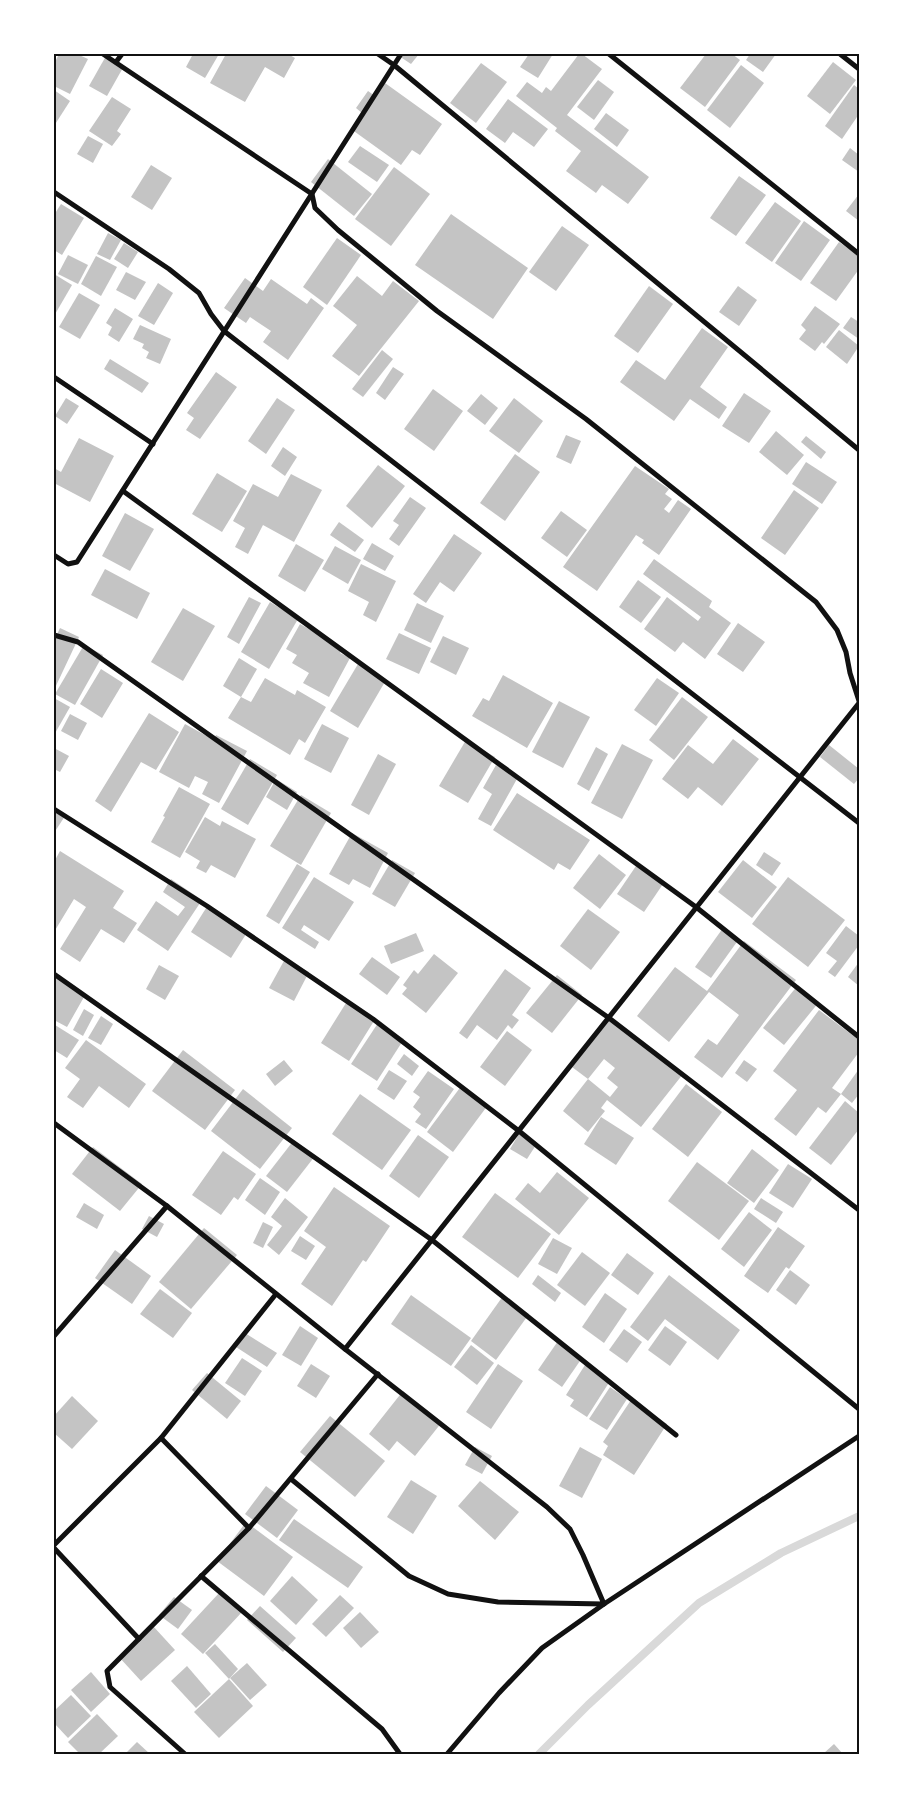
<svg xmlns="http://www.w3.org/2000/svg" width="913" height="1808" font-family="Jost,sans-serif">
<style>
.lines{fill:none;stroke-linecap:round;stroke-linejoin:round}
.stream{stroke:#d9d9d9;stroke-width:8}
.building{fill:#c4c4c4}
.minor{stroke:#111;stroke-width:5}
.neatline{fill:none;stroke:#111;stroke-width:2}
</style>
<rect width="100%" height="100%" fill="#fff"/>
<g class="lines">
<!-- stream -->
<path class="stream" d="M 539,1754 L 588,1705 L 699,1603 L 781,1553 L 859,1516"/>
</g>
<!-- building -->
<g class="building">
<path d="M 59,54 L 77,54 L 88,59 L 70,94 L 54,86 L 54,64 Z"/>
<path d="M 193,54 L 219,54 L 205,78 L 186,67 Z"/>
<path d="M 226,54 L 288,54 L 295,58 L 284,78 L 265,67 L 245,102 L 210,83 Z"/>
<path d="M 396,54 L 419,54 L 411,64 Z"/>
<path d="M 529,54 L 553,54 L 538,78 L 520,67 Z"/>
<path d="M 579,54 L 582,54 L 602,69 L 567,115 L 649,177 L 628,204 L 602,185 L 596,193 L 566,171 L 581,151 L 555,131 L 557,128 L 516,96 L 527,82 L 542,93 L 546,87 L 551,91 Z"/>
<path d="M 706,54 L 732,54 L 740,60 L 705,107 L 680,88 Z"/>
<path d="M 750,54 L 776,54 L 763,72 L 746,60 Z"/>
<path d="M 106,56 L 124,66 L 107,96 L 89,86 Z"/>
<path d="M 833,62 L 856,80 L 830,114 L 807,96 Z"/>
<path d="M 481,63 L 507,82 L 476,123 L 450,103 Z"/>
<path d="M 741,65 L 764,83 L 730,128 L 707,110 Z"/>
<path d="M 598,80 L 614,92 L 594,120 L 577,107 Z"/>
<path d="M 385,83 L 442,124 L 420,155 L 412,150 L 401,165 L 351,129 L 362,113 L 356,108 L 368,91 L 375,96 Z"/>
<path d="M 854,85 L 859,89 L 859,114 L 842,139 L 825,126 Z"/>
<path d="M 54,90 L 70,101 L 54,126 Z"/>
<path d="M 112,97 L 131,109 L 117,131 L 121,134 L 112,146 L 89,131 Z"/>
<path d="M 508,99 L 548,129 L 534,147 L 513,132 L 505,143 L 486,129 Z"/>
<path d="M 606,113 L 629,130 L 617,147 L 594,129 Z"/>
<path d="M 88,136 L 103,144 L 93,163 L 77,154 Z"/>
<path d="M 360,146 L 389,165 L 377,182 L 348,162 Z"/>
<path d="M 850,148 L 859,155 L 859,172 L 842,160 Z"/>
<path d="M 328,159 L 372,194 L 354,216 L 311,182 Z"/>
<path d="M 151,165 L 172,178 L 152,210 L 131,197 Z"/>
<path d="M 394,167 L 430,194 L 391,246 L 355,219 Z"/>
<path d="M 739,176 L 766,195 L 736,236 L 710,218 Z"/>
<path d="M 859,194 L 859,221 L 846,211 Z"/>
<path d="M 775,202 L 801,221 L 772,262 L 745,243 Z"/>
<path d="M 61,204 L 84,218 L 62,255 L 54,250 L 54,215 Z"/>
<path d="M 451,214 L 528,268 L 493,319 L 415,265 Z"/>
<path d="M 804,221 L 830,240 L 801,281 L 775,263 Z"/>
<path d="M 562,226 L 589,245 L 556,291 L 529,272 Z"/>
<path d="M 108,233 L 121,240 L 110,260 L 97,254 Z"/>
<path d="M 337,238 L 361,255 L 327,305 L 303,287 Z"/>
<path d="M 839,242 L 859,256 L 859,269 L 836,301 L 810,283 Z"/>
<path d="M 124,243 L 138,252 L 128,268 L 114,259 Z"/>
<path d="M 68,255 L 88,265 L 78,284 L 58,274 Z"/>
<path d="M 96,256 L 117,267 L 101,296 L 81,284 Z"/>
<path d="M 126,272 L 146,282 L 135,300 L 116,290 Z"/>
<path d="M 54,274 L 72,285 L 54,316 Z"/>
<path d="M 357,276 L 382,296 L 393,281 L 419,301 L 359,376 L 332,356 L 357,325 L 333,306 Z"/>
<path d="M 245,278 L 263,291 L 271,279 L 307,304 L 311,298 L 324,308 L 288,360 L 263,342 L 271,331 L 250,317 L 246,323 L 224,308 Z"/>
<path d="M 158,283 L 173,293 L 154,325 L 138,316 Z"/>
<path d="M 649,286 L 673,304 L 638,353 L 614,336 Z"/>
<path d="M 738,286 L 757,300 L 739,326 L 719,312 Z"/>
<path d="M 79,293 L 100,305 L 80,339 L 59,327 Z"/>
<path d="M 815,306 L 840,324 L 824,344 L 822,342 L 815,351 L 799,339 L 806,330 L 801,325 Z"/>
<path d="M 115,308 L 133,319 L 119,342 L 108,335 L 112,327 L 106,323 Z"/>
<path d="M 851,317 L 859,322 L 859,339 L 843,328 Z"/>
<path d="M 140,325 L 171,339 L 160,364 L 146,358 L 149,352 L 142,348 L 144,344 L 133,339 Z"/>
<path d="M 702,328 L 728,347 L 700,387 L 727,407 L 719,419 L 690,399 L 674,421 L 620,382 L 636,360 L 665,380 Z"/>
<path d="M 839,330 L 859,346 L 847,364 L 826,347 Z"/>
<path d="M 382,350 L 393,359 L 363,397 L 352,389 Z"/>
<path d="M 110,359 L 149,383 L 142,393 L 104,369 Z"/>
<path d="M 393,367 L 404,374 L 385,400 L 376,393 Z"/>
<path d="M 216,372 L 237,387 L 200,439 L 186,430 L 194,418 L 187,413 Z"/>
<path d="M 433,389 L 463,411 L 434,451 L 404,429 Z"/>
<path d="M 744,393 L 771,411 L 749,443 L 722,426 Z"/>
<path d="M 481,394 L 498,408 L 485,425 L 467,411 Z"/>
<path d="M 66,398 L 79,406 L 67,424 L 55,416 Z"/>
<path d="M 277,398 L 295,410 L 266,454 L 248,441 Z"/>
<path d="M 514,398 L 543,421 L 519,453 L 489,431 Z"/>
<path d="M 776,431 L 804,455 L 787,475 L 759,452 Z"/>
<path d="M 566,435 L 581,441 L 571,464 L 556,457 Z"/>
<path d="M 806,436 L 826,452 L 821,459 L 801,442 Z"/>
<path d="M 79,438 L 114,456 L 90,502 L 54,483 L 54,468 L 61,472 Z"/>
<path d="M 283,447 L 297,457 L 285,476 L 271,466 Z"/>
<path d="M 515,454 L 540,472 L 505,521 L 480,503 Z"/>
<path d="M 806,462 L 837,482 L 822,504 L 792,484 Z"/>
<path d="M 378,465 L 405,486 L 372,528 L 346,506 Z"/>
<path d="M 635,466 L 669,489 L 665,494 L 672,499 L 664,509 L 669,513 L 678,500 L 691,509 L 659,555 L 642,543 L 644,540 L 636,535 L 597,591 L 563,567 Z"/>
<path d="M 217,473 L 247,491 L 222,532 L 192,514 Z"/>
<path d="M 291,474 L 322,490 L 294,542 L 263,525 L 248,554 L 235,547 L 245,528 L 233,521 L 253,484 L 278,497 Z"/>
<path d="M 794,490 L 819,508 L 785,555 L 761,538 Z"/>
<path d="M 410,497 L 426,508 L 399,546 L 389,539 L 399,525 L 393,521 Z"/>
<path d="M 561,511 L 587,530 L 567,557 L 541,538 Z"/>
<path d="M 125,513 L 154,529 L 130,571 L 102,556 Z"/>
<path d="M 339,522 L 364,540 L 355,552 L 330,535 Z"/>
<path d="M 454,534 L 482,553 L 454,592 L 440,582 L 426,603 L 413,594 Z"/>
<path d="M 372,543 L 394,556 L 385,571 L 363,559 Z"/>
<path d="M 296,544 L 324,560 L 305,592 L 278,576 Z"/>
<path d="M 335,546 L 361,560 L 348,584 L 322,569 Z"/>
<path d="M 654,559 L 712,601 L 709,607 L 731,623 L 705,659 L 683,642 L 675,652 L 644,629 L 667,597 L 698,621 L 701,617 L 643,574 Z"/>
<path d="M 361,564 L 396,581 L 376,622 L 363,615 L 369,602 L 348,591 Z"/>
<path d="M 105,569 L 150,593 L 137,619 L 91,595 Z"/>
<path d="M 638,580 L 661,597 L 641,623 L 619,607 Z"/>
<path d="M 249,597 L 261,603 L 239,644 L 227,637 Z"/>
<path d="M 270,602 L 298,619 L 269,669 L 241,652 Z"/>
<path d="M 417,603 L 444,616 L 431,643 L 404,630 Z"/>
<path d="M 183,608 L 215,626 L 183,681 L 151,662 Z"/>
<path d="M 738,623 L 765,642 L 743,672 L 717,654 Z"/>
<path d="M 300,624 L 343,648 L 340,653 L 350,658 L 329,697 L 303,683 L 309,673 L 292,663 L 297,655 L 286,649 Z"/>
<path d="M 60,628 L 79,637 L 54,690 L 54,641 Z"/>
<path d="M 399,633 L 431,648 L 419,674 L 386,659 Z"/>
<path d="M 443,636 L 469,648 L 456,675 L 430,662 Z"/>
<path d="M 84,645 L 103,655 L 75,705 L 55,694 Z"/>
<path d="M 239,658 L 257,669 L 241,697 L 223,686 Z"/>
<path d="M 358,664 L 386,680 L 358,728 L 330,711 Z"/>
<path d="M 101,669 L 123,683 L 102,718 L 80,704 Z"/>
<path d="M 503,675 L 553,703 L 527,748 L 472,716 L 483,698 L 489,701 Z"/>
<path d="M 265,678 L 295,695 L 297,690 L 326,707 L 305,743 L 299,739 L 290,755 L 228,718 L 241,697 L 251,702 Z"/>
<path d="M 657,678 L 679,693 L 656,726 L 634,710 Z"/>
<path d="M 682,697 L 708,717 L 674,760 L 649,740 Z"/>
<path d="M 54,698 L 70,707 L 54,735 Z"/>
<path d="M 559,701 L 590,717 L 563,768 L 532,752 Z"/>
<path d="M 149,713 L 179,732 L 156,770 L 141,762 L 111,812 L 95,801 Z"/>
<path d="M 70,714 L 87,723 L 78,740 L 61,731 Z"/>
<path d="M 185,724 L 214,740 L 216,735 L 247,751 L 219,803 L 202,794 L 208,782 L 195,776 L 189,788 L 159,772 Z"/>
<path d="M 322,724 L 349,738 L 331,773 L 304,759 Z"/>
<path d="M 733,739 L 759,759 L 722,806 L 698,787 L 688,799 L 662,779 L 688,745 L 713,764 Z"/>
<path d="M 466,740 L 495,757 L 468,803 L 439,786 Z"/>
<path d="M 622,744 L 653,760 L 622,819 L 591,803 Z"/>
<path d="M 829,745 L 859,769 L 859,778 L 854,784 L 820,757 Z"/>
<path d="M 596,747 L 608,754 L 589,791 L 577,784 Z"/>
<path d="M 54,748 L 69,756 L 60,772 L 54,769 Z"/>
<path d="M 378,754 L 396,764 L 369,815 L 351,805 Z"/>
<path d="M 250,759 L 277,775 L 248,825 L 221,809 Z"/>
<path d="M 496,765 L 518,777 L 491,826 L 478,819 L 492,794 L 483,788 Z"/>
<path d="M 276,779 L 297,792 L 287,810 L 266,797 Z"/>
<path d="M 179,787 L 210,804 L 180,858 L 151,842 L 165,817 L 163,816 Z"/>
<path d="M 517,793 L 590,840 L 570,870 L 558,863 L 554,870 L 493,830 Z"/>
<path d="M 301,795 L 331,813 L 301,865 L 270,846 Z"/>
<path d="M 56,810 L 65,816 L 54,833 L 54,813 Z"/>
<path d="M 205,817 L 220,826 L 222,821 L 256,839 L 235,878 L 211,865 L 206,873 L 196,868 L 200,861 L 185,852 Z"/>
<path d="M 352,833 L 388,853 L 370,888 L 353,879 L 349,885 L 329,874 Z"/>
<path d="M 60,851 L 124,891 L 113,908 L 137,923 L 124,943 L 101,929 L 80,962 L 60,949 L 86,907 L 74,899 L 54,932 L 54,862 Z"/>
<path d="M 764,852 L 781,863 L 772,876 L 756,865 Z"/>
<path d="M 599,854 L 626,875 L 600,909 L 573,888 Z"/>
<path d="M 392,860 L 415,873 L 395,907 L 372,894 Z"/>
<path d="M 743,860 L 777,887 L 752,918 L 718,892 Z"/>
<path d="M 297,864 L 310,872 L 279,924 L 266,916 Z"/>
<path d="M 636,866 L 663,884 L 644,912 L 617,894 Z"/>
<path d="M 314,877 L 354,902 L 329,941 L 304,925 L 301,930 L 319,942 L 315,949 L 282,928 Z"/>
<path d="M 788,877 L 845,920 L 808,967 L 752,924 Z"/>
<path d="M 171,879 L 202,900 L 168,951 L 137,930 L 156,901 L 178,916 L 185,907 L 163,892 Z"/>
<path d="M 208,905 L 248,931 L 231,958 L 191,932 Z"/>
<path d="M 588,909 L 620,932 L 591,970 L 560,946 Z"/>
<path d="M 846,926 L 859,936 L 859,945 L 835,977 L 828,972 L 837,961 L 826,953 Z"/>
<path d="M 723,928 L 739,939 L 711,978 L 695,967 Z"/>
<path d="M 416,933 L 424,951 L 391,964 L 384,946 Z"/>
<path d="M 744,941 L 796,980 L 722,1078 L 694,1057 L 708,1039 L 717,1045 L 739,1015 L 709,992 L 669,1042 L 637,1016 L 675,967 L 707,991 Z"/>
<path d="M 434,954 L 458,973 L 426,1013 L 402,994 L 407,988 L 403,985 L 414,970 L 418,974 Z"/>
<path d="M 372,957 L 400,977 L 387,995 L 359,974 Z"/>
<path d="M 285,959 L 309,972 L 294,1001 L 269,988 Z"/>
<path d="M 859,962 L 859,986 L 848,977 Z"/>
<path d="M 159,965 L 179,976 L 165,1000 L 146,989 Z"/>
<path d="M 505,969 L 531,988 L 512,1015 L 519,1020 L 512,1029 L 508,1025 L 497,1040 L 477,1025 L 467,1039 L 459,1033 Z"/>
<path d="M 54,973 L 75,986 L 73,990 L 84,997 L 67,1027 L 54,1020 Z"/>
<path d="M 557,975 L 582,995 L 552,1033 L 526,1013 Z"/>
<path d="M 798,985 L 819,1002 L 784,1045 L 763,1028 Z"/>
<path d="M 346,1003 L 374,1021 L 349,1061 L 321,1043 Z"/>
<path d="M 84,1009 L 94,1015 L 83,1036 L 73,1030 Z"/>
<path d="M 819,1010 L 859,1040 L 859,1052 L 832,1088 L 841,1094 L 826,1113 L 818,1107 L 796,1136 L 774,1119 L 797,1090 L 773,1071 Z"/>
<path d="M 101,1016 L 113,1024 L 101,1045 L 88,1038 Z"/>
<path d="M 611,1017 L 683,1074 L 641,1127 L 607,1100 L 601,1108 L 605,1111 L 588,1132 L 563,1111 L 588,1079 L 610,1097 L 618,1087 L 607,1078 L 615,1068 L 604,1059 L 588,1079 L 572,1067 Z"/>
<path d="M 378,1023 L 404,1039 L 377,1081 L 351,1064 Z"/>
<path d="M 55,1025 L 79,1040 L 67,1058 L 54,1050 Z"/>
<path d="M 507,1031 L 532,1050 L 505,1086 L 480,1067 Z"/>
<path d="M 86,1040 L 146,1084 L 129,1108 L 99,1086 L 83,1108 L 67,1097 L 80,1079 L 65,1068 Z"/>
<path d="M 183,1050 L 235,1090 L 205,1130 L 152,1091 Z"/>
<path d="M 404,1054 L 419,1066 L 412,1076 L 397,1064 Z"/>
<path d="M 284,1060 L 293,1071 L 275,1086 L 266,1074 Z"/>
<path d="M 744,1060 L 757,1069 L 747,1082 L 735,1073 Z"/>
<path d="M 859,1069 L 859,1094 L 852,1103 L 841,1094 Z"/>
<path d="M 389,1070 L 407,1081 L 394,1100 L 377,1089 Z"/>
<path d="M 428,1071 L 454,1089 L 426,1129 L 415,1122 L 421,1114 L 413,1107 L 420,1097 L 413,1092 Z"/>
<path d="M 686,1084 L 722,1112 L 688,1157 L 652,1129 Z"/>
<path d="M 462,1085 L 488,1105 L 453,1152 L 427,1132 Z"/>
<path d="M 243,1089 L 292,1128 L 260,1169 L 211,1131 Z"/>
<path d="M 360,1094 L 411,1130 L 382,1170 L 332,1134 Z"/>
<path d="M 845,1101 L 859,1113 L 859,1129 L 831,1165 L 809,1148 Z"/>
<path d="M 601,1117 L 634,1138 L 616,1165 L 584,1144 Z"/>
<path d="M 519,1134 L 536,1145 L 527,1159 L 510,1149 Z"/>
<path d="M 418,1135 L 449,1157 L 419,1198 L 389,1176 Z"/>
<path d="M 294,1140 L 315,1156 L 287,1192 L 266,1176 Z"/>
<path d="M 93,1147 L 142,1184 L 120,1211 L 72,1174 Z"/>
<path d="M 752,1149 L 779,1170 L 754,1203 L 727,1183 Z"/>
<path d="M 223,1151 L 256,1174 L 238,1200 L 234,1197 L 221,1215 L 192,1195 Z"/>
<path d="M 697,1162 L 749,1201 L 719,1240 L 668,1201 Z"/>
<path d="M 788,1164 L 812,1179 L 793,1208 L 769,1193 Z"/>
<path d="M 557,1172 L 589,1198 L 559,1235 L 515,1199 L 528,1183 L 540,1193 Z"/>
<path d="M 260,1178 L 280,1192 L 265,1215 L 245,1200 Z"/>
<path d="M 334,1187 L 390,1226 L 366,1262 L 363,1260 L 332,1306 L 301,1284 L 326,1247 L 304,1231 Z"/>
<path d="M 495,1193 L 551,1234 L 518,1278 L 462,1237 Z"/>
<path d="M 285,1198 L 308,1217 L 279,1255 L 267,1245 L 282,1226 L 271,1217 Z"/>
<path d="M 761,1198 L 783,1212 L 776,1223 L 754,1209 Z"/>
<path d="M 84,1203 L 104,1215 L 97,1229 L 76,1217 Z"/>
<path d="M 749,1212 L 772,1230 L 744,1267 L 721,1249 Z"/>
<path d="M 149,1216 L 164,1224 L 157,1237 L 142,1229 Z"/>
<path d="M 263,1222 L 273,1227 L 263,1248 L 253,1243 Z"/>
<path d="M 778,1227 L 805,1246 L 789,1269 L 786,1267 L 768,1293 L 744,1276 Z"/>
<path d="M 204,1228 L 237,1255 L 191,1309 L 159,1282 Z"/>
<path d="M 300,1236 L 315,1246 L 306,1260 L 291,1251 Z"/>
<path d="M 553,1238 L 572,1248 L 557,1274 L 538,1264 Z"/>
<path d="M 115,1250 L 151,1276 L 132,1304 L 95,1278 Z"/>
<path d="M 582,1252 L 610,1273 L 585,1306 L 557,1285 Z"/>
<path d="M 627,1253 L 654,1273 L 638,1295 L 611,1275 Z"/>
<path d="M 790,1270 L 810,1285 L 796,1305 L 776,1290 Z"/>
<path d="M 538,1275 L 561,1293 L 555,1302 L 532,1284 Z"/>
<path d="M 669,1275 L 740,1330 L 718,1360 L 665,1319 L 648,1341 L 630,1327 Z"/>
<path d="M 160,1289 L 192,1313 L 173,1338 L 140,1314 Z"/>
<path d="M 605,1293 L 627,1309 L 604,1343 L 582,1327 Z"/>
<path d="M 411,1295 L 471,1338 L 451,1366 L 391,1324 Z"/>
<path d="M 503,1296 L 529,1314 L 496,1360 L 471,1341 Z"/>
<path d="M 300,1326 L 318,1338 L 301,1366 L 282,1355 Z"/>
<path d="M 665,1326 L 687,1342 L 670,1366 L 648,1350 Z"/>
<path d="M 624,1329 L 642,1342 L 627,1363 L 609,1350 Z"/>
<path d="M 245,1333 L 277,1353 L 267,1367 L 236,1347 Z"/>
<path d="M 558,1341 L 582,1358 L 562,1387 L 538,1370 Z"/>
<path d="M 471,1345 L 494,1363 L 477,1385 L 454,1367 Z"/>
<path d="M 242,1358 L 262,1371 L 245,1396 L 225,1383 Z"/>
<path d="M 311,1364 L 330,1376 L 316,1398 L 297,1386 Z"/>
<path d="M 498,1364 L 523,1381 L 491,1429 L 466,1412 Z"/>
<path d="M 585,1365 L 610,1381 L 587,1417 L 570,1406 L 574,1400 L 566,1395 Z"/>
<path d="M 207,1373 L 241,1401 L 227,1419 L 192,1390 Z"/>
<path d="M 610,1387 L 627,1399 L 607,1430 L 589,1419 Z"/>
<path d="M 403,1391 L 442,1422 L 415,1456 L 397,1441 L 389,1451 L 369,1434 Z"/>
<path d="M 72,1396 L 98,1421 L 72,1449 L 54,1433 L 54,1416 Z"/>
<path d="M 631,1400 L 667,1424 L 634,1475 L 603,1455 L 608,1446 L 603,1442 Z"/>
<path d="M 330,1416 L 385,1461 L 355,1497 L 300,1452 Z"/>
<path d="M 475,1447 L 492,1456 L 482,1474 L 465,1465 Z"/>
<path d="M 580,1447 L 602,1459 L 582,1498 L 559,1486 Z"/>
<path d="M 411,1480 L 437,1496 L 413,1534 L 387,1517 Z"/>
<path d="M 480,1481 L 519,1512 L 495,1540 L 458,1506 Z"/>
<path d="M 266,1486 L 298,1510 L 277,1538 L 245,1514 Z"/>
<path d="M 294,1519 L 363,1567 L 348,1588 L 279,1540 Z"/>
<path d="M 246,1522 L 293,1557 L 264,1596 L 217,1561 Z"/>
<path d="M 292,1576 L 318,1600 L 296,1625 L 270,1601 Z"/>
<path d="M 220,1592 L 242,1612 L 203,1654 L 181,1634 Z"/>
<path d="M 340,1595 L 354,1608 L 326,1637 L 312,1624 Z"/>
<path d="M 174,1597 L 192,1610 L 178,1629 L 159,1615 Z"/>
<path d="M 260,1606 L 296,1638 L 283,1652 L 247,1620 Z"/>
<path d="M 360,1612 L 379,1632 L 361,1648 L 343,1628 Z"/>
<path d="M 153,1626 L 175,1650 L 141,1681 L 119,1657 Z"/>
<path d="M 215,1644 L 238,1669 L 229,1679 L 205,1653 Z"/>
<path d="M 247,1663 L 267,1685 L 250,1700 L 230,1678 Z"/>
<path d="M 187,1666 L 211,1694 L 196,1708 L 171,1681 Z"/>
<path d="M 91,1672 L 110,1694 L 91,1712 L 71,1690 Z"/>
<path d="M 229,1679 L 253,1706 L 219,1738 L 194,1712 Z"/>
<path d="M 71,1695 L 91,1716 L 68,1738 L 54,1723 L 54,1711 Z"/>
<path d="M 97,1714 L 118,1736 L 99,1754 L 80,1754 L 68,1742 Z"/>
<path d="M 137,1742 L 150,1754 L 125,1754 Z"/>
<path d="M 834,1744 L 843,1754 L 823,1754 Z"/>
</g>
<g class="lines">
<!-- minor -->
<g class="minor">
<path d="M 103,54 L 312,194 L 315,208 L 338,230 L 437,311 L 586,419 L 816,602 L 837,630 L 846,652 L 850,673 L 859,701"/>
<path d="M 378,54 L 394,65 L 859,450"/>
<path d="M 609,54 L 859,254"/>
<path d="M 840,54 L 859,69"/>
<path d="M 116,62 L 122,54"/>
<path d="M 54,192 L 169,269 L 199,293 L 211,314 L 224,331 L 859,823"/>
<path d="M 54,377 L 153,444"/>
<path d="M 123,491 L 696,907 L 859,1037"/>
<path d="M 54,555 L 68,564 L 77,562 L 401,54"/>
<path d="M 54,635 L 78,642 L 609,1018 L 859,1210"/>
<path d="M 54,809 L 207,906 L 373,1019 L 519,1131 L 859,1409"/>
<path d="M 54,974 L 432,1240 L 676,1435"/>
<path d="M 54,1123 L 167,1206 L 345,1349 L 547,1507 L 570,1529 L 583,1555 L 604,1604 L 498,1602 L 448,1594 L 409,1576 L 291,1479"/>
<path d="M 54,1336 L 167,1206"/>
<path d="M 345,1349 L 859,703"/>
<path d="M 161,1438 L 249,1528"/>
<path d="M 54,1545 L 161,1438 L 276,1294"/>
<path d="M 54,1548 L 139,1639"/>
<path d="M 201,1576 L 382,1729 L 400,1754"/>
<path d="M 185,1754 L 110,1687 L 107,1671 L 249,1528 L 378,1374"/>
<path d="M 447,1754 L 499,1693 L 542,1648 L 604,1604 L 859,1436"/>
</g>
</g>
<!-- border -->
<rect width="913" height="1808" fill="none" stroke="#ffffff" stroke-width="110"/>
<rect x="55" y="55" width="803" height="1698" class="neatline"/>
</svg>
